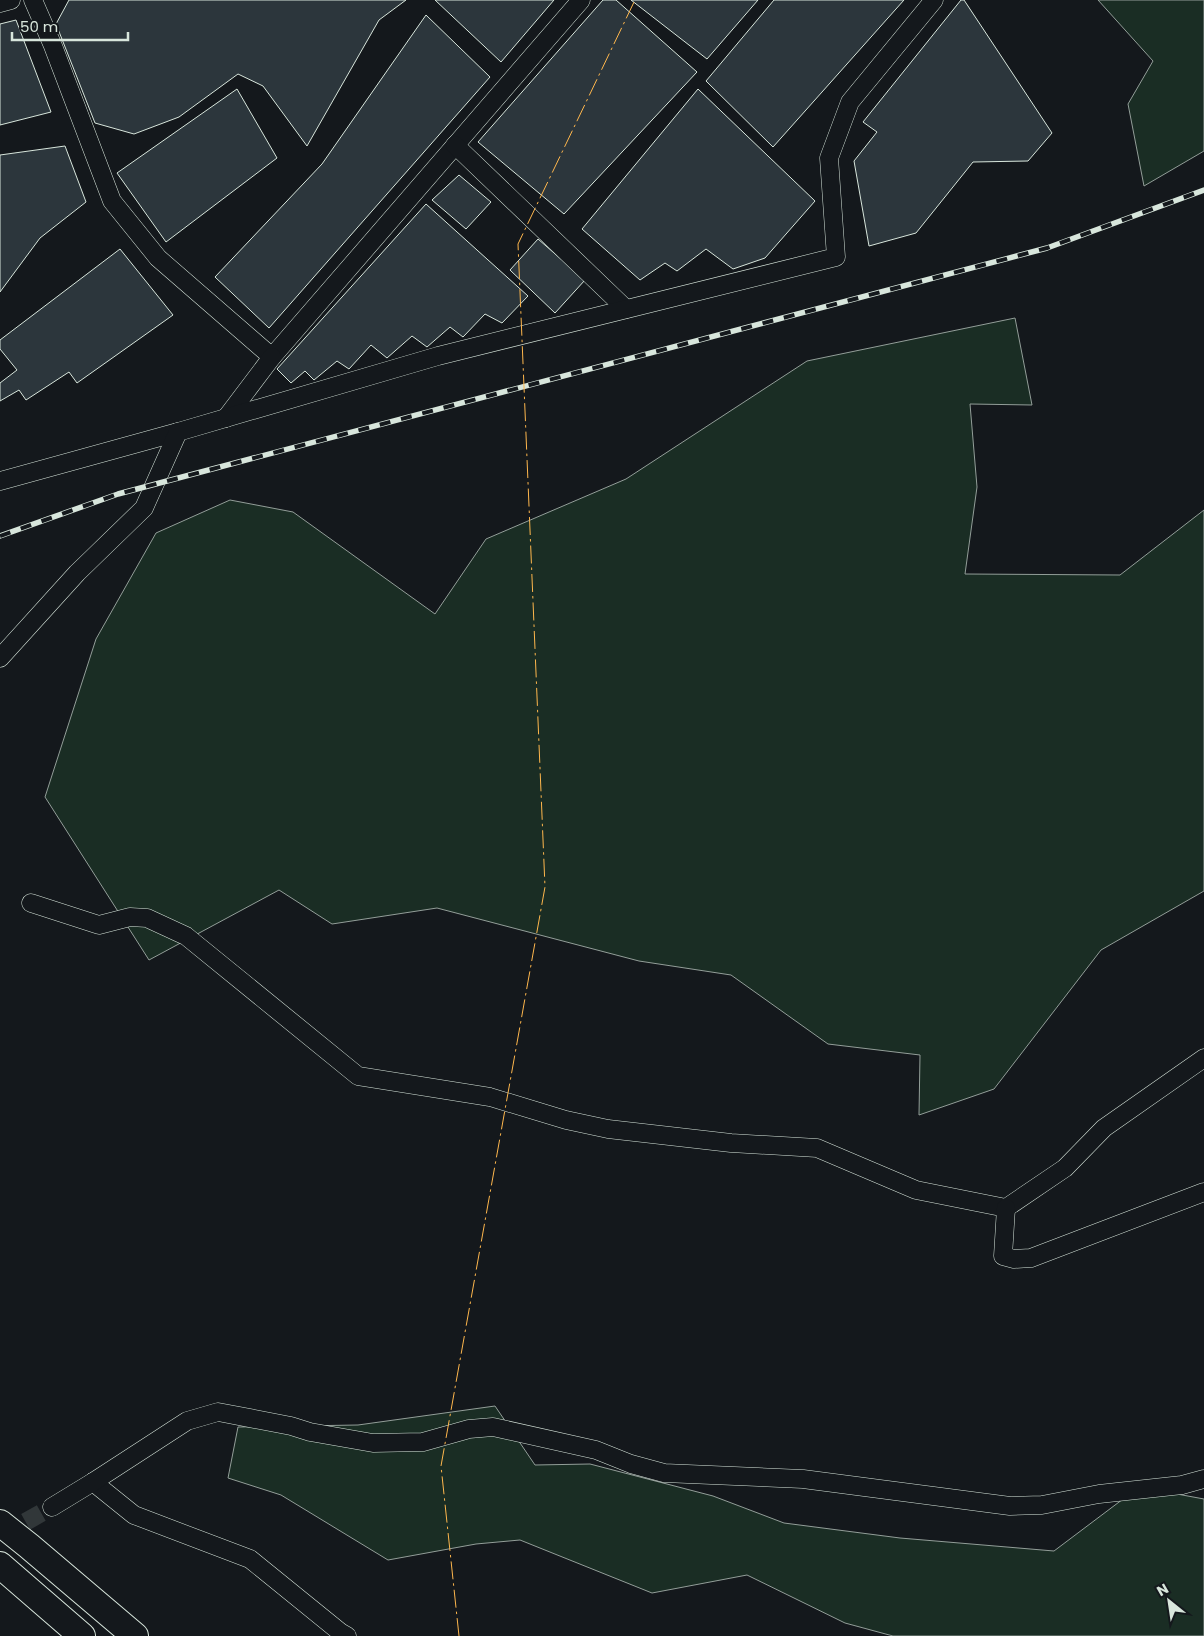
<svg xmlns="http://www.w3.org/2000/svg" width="1204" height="1636" font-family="Poppins,sans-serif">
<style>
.green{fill:#1a2d24;stroke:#939e99}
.building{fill:#2c363c;stroke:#d8e6dc}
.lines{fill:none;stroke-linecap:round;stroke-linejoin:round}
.minor-tunnel{stroke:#313739;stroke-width:18;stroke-dasharray:18 9;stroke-linecap:butt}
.minor-casing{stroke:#d8e6dc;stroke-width:19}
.highway-casing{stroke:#d8e6dc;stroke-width:28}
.minor{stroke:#14181c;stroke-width:18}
.highway{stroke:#14181c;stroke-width:26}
.rail-casing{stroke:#d8e6dc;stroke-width:5.5}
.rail{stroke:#14181c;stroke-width:4;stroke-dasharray:11;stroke-linecap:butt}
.power{stroke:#ffb74d;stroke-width:1;stroke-dasharray:18 4 2.5 4;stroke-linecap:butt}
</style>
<rect width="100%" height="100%" fill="#14181c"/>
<!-- green -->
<g class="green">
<path d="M 1098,0 L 1204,0 L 1204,151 L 1144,186 L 1128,104 L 1153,61 Z"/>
<path d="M 1015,318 L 1032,405 L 970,404 L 977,487 L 965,574 L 1120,575 L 1204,510 L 1204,891 L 1101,950 L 994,1089 L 919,1115 L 920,1055 L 828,1044 L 731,975 L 639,961 L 437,908 L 332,924 L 279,890 L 149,960 L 45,797 L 96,639 L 156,533 L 230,500 L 293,512 L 435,614 L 486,539 L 626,479 L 807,361 Z"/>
<path d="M 495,1406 L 535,1465 L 590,1464 L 713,1496 L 784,1523 L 900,1538 L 1054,1551 L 1139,1487 L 1204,1499 L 1204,1636 L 893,1636 L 845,1623 L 747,1575 L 652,1593 L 520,1540 L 476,1544 L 388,1560 L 281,1495 L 228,1478 L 238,1427 L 358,1425 Z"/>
</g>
<!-- building -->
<g class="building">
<path d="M 69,0 L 406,0 L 379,20 L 307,146 L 263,86 L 238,74 L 179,117 L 134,134 L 95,123 L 56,24 Z"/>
<path d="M 435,0 L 554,0 L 501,62 Z"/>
<path d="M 603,0 L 616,0 L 697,72 L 564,214 L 478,142 Z"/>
<path d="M 631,0 L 758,0 L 707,59 Z"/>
<path d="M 774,0 L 904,0 L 773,147 L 706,81 Z"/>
<path d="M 961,0 L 964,0 L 1052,133 L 1028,161 L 973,162 L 916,233 L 869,246 L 854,161 L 877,132 L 863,122 Z"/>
<path d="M 426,15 L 490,77 L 269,328 L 215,277 L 322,164 Z"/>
<path d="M 16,20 L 51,112 L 0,125 L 0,24 Z"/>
<path d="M 237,89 L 277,158 L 166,242 L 117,173 Z"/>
<path d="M 698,89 L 815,201 L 765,258 L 733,269 L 706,249 L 677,271 L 665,263 L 640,280 L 582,229 Z"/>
<path d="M 65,146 L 86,202 L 40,238 L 0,292 L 0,155 Z"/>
<path d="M 459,175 L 491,202 L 466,229 L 432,200 Z"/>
<path d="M 426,204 L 528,296 L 502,323 L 485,314 L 463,337 L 450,327 L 427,347 L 412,336 L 387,358 L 371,345 L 349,369 L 337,361 L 314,380 L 305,371 L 291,383 L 277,369 Z"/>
<path d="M 538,239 L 585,280 L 555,313 L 510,270 Z"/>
<path d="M 120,249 L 173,315 L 77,383 L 69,372 L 26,400 L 19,390 L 0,401 L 0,383 L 17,370 L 0,349 L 0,340 Z"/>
</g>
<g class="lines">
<!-- minor-tunnel -->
<path class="minor-tunnel" d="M 2,1535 L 52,1507"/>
<!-- minor casing -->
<g class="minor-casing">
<g id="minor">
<path d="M 33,0 L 53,46 L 112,201 L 158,258 L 272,357 L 581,0"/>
<path d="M 0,3 L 11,0"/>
<path d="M 455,145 L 626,309"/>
<path d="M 226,418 L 272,357"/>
<path d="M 0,481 L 178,432"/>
<path d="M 0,658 L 77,573 L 144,508 L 178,432 L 438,356 L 836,257 L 829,158 L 850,102 L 934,0"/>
<path d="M 31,903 L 99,925 L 130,917 L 147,918 L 186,936 L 358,1076 L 490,1097 L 566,1120 L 608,1129 L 731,1143 L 817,1148 L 916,1190 L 1006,1208 L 1065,1168 L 1104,1128 L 1204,1058"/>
<path d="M 1006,1208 L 1003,1256 L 1014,1259 L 1031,1258 L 1204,1192"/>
<path d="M 93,1482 L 134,1515 L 250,1559 L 340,1632 L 347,1636"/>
<path d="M 52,1507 L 93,1482 L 187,1421 L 218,1412 L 291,1426 L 310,1432 L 373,1443 L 423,1442 L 469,1429 L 493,1427 L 596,1450 L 631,1464 L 664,1473 L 803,1479 L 1010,1506 L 1042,1505 L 1099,1494 L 1182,1485 L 1204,1479"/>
</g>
</g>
<!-- highway casing -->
<g class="highway-casing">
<g id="highway">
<path d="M 0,1523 L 29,1546 L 135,1636"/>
<path d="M 0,1565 L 82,1636"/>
</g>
</g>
<!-- minor -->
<use href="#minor" class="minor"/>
<!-- highway -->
<use href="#highway" class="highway"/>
<!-- rail casing -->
<g class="rail-casing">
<path id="rail" d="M 0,536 L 118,494 L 1047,248 L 1204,190"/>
</g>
<!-- rail -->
<use href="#rail" class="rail"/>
<!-- power -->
<path class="power" d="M 459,1636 L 441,1466 L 545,887 L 518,244 L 635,0"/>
</g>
<!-- north arrow -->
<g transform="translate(1169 1601) rotate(330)" stroke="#14181c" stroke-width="4" paint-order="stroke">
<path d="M0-4L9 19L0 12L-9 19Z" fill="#d8e6dc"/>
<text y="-8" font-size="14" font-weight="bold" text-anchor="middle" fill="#d8e6dc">N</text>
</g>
<!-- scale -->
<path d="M12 32v8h116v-8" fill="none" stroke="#d8e6dc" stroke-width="2.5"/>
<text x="20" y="32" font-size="15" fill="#d8e6dc" stroke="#14181c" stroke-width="4" paint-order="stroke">50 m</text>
</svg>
